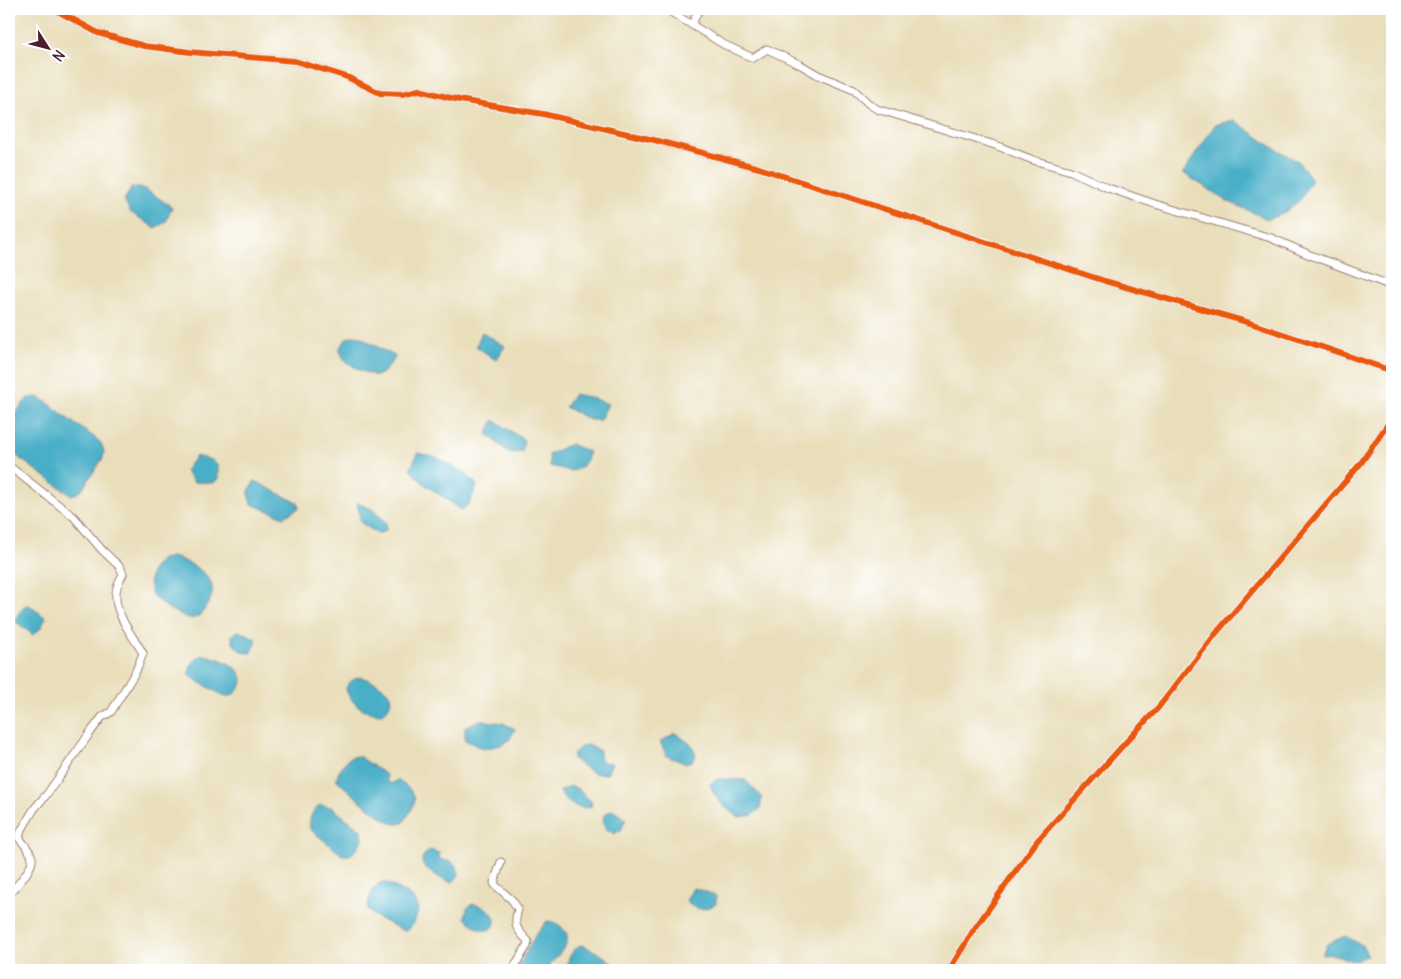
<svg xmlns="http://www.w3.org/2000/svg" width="1401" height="979" font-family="Delius,sans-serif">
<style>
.water{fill:#49afc8;stroke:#4a677a}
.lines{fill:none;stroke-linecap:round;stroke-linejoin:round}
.minor-casing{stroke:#9a7e72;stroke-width:9}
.minor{stroke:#fff;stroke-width:7}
.cycleway-casing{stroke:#fff;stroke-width:9}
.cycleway{stroke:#e8590c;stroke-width:6}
</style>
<rect width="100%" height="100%" fill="#fff"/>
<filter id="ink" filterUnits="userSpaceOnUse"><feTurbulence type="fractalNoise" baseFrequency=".02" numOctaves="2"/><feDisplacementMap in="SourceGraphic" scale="10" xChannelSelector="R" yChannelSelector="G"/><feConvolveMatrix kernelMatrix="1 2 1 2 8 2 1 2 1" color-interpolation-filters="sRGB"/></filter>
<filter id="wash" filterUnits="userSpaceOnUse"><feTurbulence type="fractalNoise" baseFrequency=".0096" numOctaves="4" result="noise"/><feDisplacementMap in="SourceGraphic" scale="20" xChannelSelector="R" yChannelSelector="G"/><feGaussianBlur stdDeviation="1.12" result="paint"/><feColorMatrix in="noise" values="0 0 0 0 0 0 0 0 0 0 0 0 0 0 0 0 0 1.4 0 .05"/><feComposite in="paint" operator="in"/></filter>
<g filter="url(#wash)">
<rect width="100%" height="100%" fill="#e9deba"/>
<!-- water -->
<g class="water">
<path d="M 1234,120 L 1271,146 L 1299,162 L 1312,179 L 1301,199 L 1281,215 L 1267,219 L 1227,201 L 1183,173 L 1215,125 Z"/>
<path d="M 132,187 L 145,189 L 172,207 L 166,222 L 155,228 L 130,212 L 124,200 Z"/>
<path d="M 482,332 L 505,346 L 497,359 L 494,359 L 476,346 Z"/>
<path d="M 357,335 L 396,357 L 384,372 L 376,376 L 359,370 L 345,361 L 339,349 L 347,338 Z"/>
<path d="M 574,394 L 589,397 L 608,404 L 600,420 L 590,420 L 565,407 Z"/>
<path d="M 37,397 L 47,402 L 71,421 L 94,437 L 101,443 L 104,451 L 103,458 L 80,492 L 71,495 L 19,458 L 9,448 L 9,424 L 17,411 L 28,398 Z"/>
<path d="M 494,420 L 524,440 L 522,452 L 509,453 L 487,434 Z"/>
<path d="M 571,444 L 589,452 L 583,466 L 571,471 L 550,466 L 549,454 Z"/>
<path d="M 418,453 L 436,457 L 465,473 L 477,485 L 469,504 L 462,510 L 423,483 L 410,469 Z"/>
<path d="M 196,456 L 212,460 L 218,466 L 218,479 L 213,483 L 194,482 L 185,471 Z"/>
<path d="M 255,481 L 298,503 L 299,508 L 284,517 L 251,504 C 247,493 248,490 255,481 Z"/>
<path d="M 357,503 L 372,509 L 386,522 L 386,530 L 378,534 L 361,523 Z"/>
<path d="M 172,557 C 194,563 225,580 207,605 C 204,611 200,616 194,618 C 184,620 161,604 154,597 C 146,586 149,571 158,562 C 162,558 167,558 172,557 Z"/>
<path d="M 26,605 L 29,605 L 46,618 L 40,629 L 33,635 L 15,621 L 18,614 Z"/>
<path d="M 238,631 L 247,634 L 256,639 L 256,644 L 251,653 C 242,654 231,646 232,636 L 234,633 Z"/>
<path d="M 202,655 C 215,656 248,667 241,685 C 239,690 235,694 230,696 C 223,697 214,690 208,687 C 201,683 194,680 189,673 C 191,664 194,659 202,655 Z"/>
<path d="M 360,677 C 377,681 405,696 382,714 C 367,714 348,703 346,688 C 350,681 353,679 360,677 Z"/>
<path d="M 479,720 L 503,723 L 515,729 L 510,739 L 501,745 L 483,749 L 465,740 L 465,727 Z"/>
<path d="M 675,733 L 692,745 L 696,756 L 692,761 L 684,763 L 667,756 L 660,742 Z"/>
<path d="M 588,745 L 600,751 L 599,758 L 604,762 L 612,763 L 607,774 L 593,773 L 574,760 L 572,755 L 582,746 Z"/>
<path d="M 355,756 L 360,757 L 385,774 L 387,777 L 386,780 L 391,784 L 397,780 C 421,795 418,801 403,823 C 400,824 398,824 395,824 C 382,821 346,789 336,779 C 340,769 345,758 355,756 Z"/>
<path d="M 718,779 L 745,780 L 762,797 L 760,809 L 752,815 L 739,817 C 724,808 716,801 710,784 Z"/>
<path d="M 571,786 L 578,789 L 592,802 L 591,807 C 578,810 565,803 560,791 Z"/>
<path d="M 320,805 L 331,807 L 359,828 L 362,831 L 363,839 L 355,851 L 350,855 L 342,855 L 310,829 C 309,818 311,812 320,805 Z"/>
<path d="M 612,810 L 626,819 L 621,830 L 614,834 C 604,828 602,827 604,815 Z"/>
<path d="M 430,850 L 439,853 L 439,859 L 452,862 L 457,866 L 459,875 L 453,882 C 445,882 440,878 434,874 C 424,867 415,860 430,850 Z"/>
<path d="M 384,882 C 392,885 411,894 415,901 C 419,906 418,914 415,920 C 413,925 409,929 404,931 C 393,925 377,920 368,910 C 367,904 371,890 376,886 C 379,883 381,883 384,882 Z"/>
<path d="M 693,888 L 707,892 L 716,896 L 716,904 C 702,911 698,911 686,901 Z"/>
<path d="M 473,904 C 509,909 497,950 465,918 L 467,908 Z"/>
<path d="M 547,921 C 554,922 560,924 564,930 C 576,944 552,957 548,970 L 516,970 L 535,936 Z"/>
<path d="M 1345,936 L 1362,945 L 1368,955 C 1351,965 1351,959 1335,955 C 1331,954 1326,954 1322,954 L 1327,944 Z"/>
<path d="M 580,945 C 587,946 607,957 612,963 C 614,965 614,967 614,970 L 570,970 C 564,961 572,951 580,945 Z"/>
</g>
</g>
<g filter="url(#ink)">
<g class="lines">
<!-- minor casing -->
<g class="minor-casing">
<g id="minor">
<path d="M 54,9 L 98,33 L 144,46 L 190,52 L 295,61 L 347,77 L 380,93 L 402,94 L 419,90 L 459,100 L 543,114 L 658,141 L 759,168 L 1105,281 L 1250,323 L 1334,351 L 1392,371"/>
<path d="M 666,9 L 723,44 L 753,58 L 767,49 L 801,65 L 818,75 L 854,90 L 869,104 L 877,109 L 995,145 L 1033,160 L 1071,171 L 1108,188 L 1155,204 L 1271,238 L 1310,255 L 1392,286"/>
<path d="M 692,25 L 696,15 L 700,9"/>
<path d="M 9,466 L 74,517 L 102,550 L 120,567 L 123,574 C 120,580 116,586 116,593 C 114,613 133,637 143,653 L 136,671 L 111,712 L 102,717 L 90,733 L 47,794 L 34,809 L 21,831 L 19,838 C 24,844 31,851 32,858 C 34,868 15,887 9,895"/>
<path d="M 501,862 L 494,883 L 495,885 L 512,900 L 518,909 C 513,925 516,929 528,941 L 527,946 L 512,970"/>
<path d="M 949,970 L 973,931 L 1037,841 L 1126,742 L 1158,708 L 1218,631 L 1361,463 L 1392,418"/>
</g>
</g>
<!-- minor -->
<use href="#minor" class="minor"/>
<!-- cycleway casing -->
<g class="cycleway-casing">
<g id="cycleway">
<path d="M 54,9 L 98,33 L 144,46 L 190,52 L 295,61 L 347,77 L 380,93 L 402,94 L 419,90 L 459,100 L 543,114 L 658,141 L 759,168 L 1105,281 L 1250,323 L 1334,351 L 1392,371"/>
<path d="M 949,970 L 973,931 L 1037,841 L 1126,742 L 1158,708 L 1218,631 L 1361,463 L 1392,418"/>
</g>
</g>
<!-- cycleway -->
<use href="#cycleway" class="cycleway"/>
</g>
</g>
<!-- margin -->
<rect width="1401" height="979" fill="none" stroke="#fff" stroke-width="30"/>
<!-- north arrow -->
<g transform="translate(48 48) rotate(126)" stroke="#ffffff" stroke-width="4" paint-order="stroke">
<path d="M0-4L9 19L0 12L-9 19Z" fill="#4a1f2b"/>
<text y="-8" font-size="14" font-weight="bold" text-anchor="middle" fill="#4a1f2b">N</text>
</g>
</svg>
